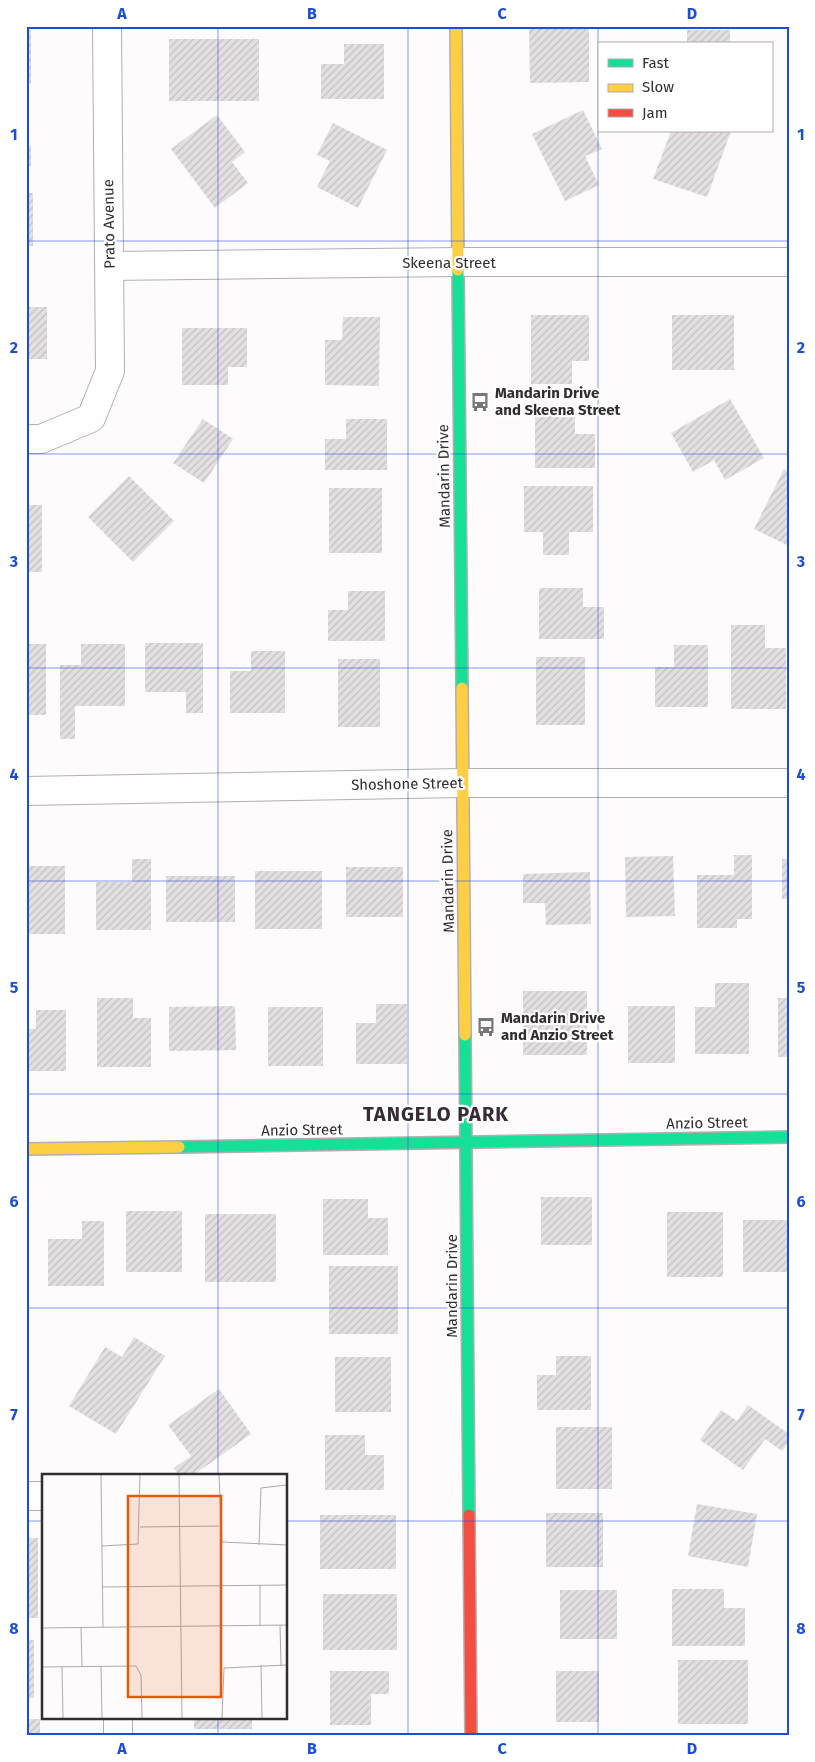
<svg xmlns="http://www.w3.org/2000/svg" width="815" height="1762" font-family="'Fira Sans',sans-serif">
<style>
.building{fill:url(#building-hatch)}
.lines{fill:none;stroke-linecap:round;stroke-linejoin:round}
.street-casing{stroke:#b2afb1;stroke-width:30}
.fast-casing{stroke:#b2afb1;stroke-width:14}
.slow-casing{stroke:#b2afb1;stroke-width:14}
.jam-casing{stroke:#b2afb1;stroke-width:14}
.street{stroke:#fffeff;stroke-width:28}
.fast{stroke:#16e098;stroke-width:11}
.slow{stroke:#ffcf43;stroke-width:11}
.jam{stroke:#f24e42;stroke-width:11}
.grid{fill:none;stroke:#1d4ed8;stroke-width:1;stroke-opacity:0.55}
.labels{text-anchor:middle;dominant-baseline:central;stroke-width:4.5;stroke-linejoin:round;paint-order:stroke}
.street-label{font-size:15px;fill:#332d32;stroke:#fff}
.poi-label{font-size:15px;font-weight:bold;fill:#332d32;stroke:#fff;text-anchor:start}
.district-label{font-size:20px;font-weight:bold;letter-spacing:1px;fill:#372b35;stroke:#fff}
.inset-road{fill:none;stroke:#aca9ab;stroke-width:1}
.view{fill:#e8590c;fill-opacity:0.15;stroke:#e8590c;stroke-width:2.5}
.inset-edge{fill:none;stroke:#332d32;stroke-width:2.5}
.neatline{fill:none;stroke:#1d4ed8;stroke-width:2}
.grid-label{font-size:16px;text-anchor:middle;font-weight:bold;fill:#1d4ed8}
</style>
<defs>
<pattern id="building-hatch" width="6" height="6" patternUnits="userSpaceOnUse" patternTransform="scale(1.25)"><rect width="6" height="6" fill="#e4dfe0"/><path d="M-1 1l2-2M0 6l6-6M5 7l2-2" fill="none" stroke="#c4c0c1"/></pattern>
</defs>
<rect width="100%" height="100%" fill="#fdfbfc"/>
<!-- building -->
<g class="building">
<path d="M 589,26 L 589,82 L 530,83 L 529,27 Z"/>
<rect x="26" y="30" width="5" height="53"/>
<rect x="687" y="30" width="43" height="14"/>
<rect x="169" y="39" width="90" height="62"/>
<path d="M 344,44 L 384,44 L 384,99 L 321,99 L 321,64 L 344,64 Z"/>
<path d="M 583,110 L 602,149 L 585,156 L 599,185 L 565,201 L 532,134 Z"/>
<path d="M 217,115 L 245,152 L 232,162 L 248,183 L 215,208 L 171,149 Z"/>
<path d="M 333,123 L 387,150 L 358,208 L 317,187 L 330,161 L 317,155 Z"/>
<path d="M 671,131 L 731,131 L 707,197 L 653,179 Z"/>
<rect x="26" y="146" width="5" height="20"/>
<rect x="26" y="193" width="7" height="53"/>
<rect x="26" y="307" width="21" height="52"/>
<path d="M 531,315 L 589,315 L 589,361 L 572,361 L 572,384 L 531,384 Z"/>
<rect x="672" y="315" width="62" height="55"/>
<path d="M 343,317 L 380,317 L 379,386 L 325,385 L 325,340 L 342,340 Z"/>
<path d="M 182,328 L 247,328 L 247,367 L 228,367 L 228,385 L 182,385 Z"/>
<path d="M 730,399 L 764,458 L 725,480 L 714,460 L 693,472 L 671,433 Z"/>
<path d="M 535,416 L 575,416 L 575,434 L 595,434 L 595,468 L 535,468 Z"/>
<path d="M 203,419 L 233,439 L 204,483 L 173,463 Z"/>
<path d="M 346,419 L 387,419 L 387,470 L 325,470 L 325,439 L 346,439 Z"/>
<path d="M 784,469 L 789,472 L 789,546 L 754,529 Z"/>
<path d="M 129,476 L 174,521 L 133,562 L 88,517 Z"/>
<path d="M 524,486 L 593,486 L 593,532 L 569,532 L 569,555 L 543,555 L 543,532 L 524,532 Z"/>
<rect x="329" y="488" width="53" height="65"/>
<rect x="26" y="505" width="16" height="67"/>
<path d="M 539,588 L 583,588 L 583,607 L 604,607 L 604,639 L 539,639 Z"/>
<path d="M 348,591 L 385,591 L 385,641 L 328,641 L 328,610 L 348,610 Z"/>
<path d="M 731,625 L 765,625 L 765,648 L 786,648 L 786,709 L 731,709 Z"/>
<path d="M 145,643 L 203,643 L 203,713 L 186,713 L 186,692 L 145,692 Z"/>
<rect x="26" y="644" width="20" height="71"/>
<path d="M 81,644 L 125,644 L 125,706 L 75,706 L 75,739 L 60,739 L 60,665 L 81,665 Z"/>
<path d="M 674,645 L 708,645 L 708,707 L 655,707 L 655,667 L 674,667 Z"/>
<path d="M 251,651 L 285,651 L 285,713 L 230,713 L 230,671 L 251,671 Z"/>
<rect x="536" y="657" width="49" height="68"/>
<rect x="338" y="659" width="42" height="68"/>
<path d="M 734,855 L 752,855 L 752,919 L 737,919 L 737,928 L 697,928 L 697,875 L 734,875 Z"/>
<path d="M 673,856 L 675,916 L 626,917 L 625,857 Z"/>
<path d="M 132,859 L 151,859 L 151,930 L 96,930 L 96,882 L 132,882 Z"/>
<rect x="782" y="859" width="7" height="40"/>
<rect x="26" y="866" width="39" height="68"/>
<rect x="346" y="867" width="57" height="50"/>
<rect x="255" y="871" width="67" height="58"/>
<path d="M 590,872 L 591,924 L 546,925 L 545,903 L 523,903 L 523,874 Z"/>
<rect x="166" y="876" width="69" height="46"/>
<path d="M 715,983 L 749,983 L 749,1054 L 695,1054 L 695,1007 L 715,1007 Z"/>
<rect x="523" y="991" width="64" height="64"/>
<path d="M 97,998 L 133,998 L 133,1018 L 151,1018 L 151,1067 L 97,1067 Z"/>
<rect x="778" y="998" width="11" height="59"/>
<path d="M 376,1004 L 407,1004 L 407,1064 L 356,1064 L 356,1023 L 376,1023 Z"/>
<path d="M 235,1006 L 236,1050 L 169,1051 L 169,1007 Z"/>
<rect x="628" y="1006" width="47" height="57"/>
<rect x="268" y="1007" width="55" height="59"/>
<path d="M 36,1010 L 66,1010 L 66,1071 L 26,1071 L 26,1029 L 36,1029 Z"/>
<rect x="541" y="1197" width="51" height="48"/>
<path d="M 323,1199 L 368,1199 L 368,1218 L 388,1218 L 388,1255 L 323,1255 Z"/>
<rect x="126" y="1211" width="56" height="61"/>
<rect x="667" y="1212" width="56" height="65"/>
<rect x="205" y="1214" width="71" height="68"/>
<rect x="743" y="1220" width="46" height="52"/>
<path d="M 82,1221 L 104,1221 L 104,1286 L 48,1286 L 48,1239 L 82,1239 Z"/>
<rect x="329" y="1266" width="69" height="68"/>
<path d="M 134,1337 L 165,1356 L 116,1434 L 69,1406 L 105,1347 L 122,1357 Z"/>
<path d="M 556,1356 L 591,1356 L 591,1410 L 537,1410 L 537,1375 L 556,1375 Z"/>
<rect x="335" y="1357" width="56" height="55"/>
<path d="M 219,1389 L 251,1434 L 192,1476 L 179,1476 L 174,1468 L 191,1456 L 168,1425 Z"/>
<path d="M 748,1405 L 789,1434 L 789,1442 L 782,1451 L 765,1439 L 743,1470 L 700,1440 L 721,1410 L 737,1421 Z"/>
<rect x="556" y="1427" width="56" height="62"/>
<path d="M 325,1435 L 365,1435 L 365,1455 L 384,1455 L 384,1490 L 325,1490 Z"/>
<path d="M 697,1504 L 757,1514 L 748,1567 L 688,1556 Z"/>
<rect x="546" y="1513" width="57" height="54"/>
<rect x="320" y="1515" width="76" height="54"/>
<rect x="26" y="1538" width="12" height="80"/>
<path d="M 672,1589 L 724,1589 L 724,1608 L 745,1608 L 745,1646 L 672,1646 Z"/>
<rect x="560" y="1590" width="57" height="49"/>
<rect x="323" y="1594" width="74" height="56"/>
<rect x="26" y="1640" width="8" height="58"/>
<rect x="678" y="1660" width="70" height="64"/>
<path d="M 330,1671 L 389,1671 L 389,1694 L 371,1694 L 371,1725 L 330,1725 Z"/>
<rect x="556" y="1671" width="43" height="51"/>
<rect x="194" y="1718" width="58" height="11"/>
<rect x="26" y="1719" width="14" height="17"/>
</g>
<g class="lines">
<!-- street casing -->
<g class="street-casing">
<g id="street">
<path d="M 110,266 L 458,262 L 789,262"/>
<path d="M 26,439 L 41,439 L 91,418 L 110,371 L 107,26"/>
<path d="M 26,791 L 462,783 L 789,783"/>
<path d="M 26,1496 L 44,1496"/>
<path d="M 118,1718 L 118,1736"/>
</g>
</g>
<!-- fast casing -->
<g class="fast-casing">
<g id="fast">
<path d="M 458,270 L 462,688"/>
<path d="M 465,1035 L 469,1515"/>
<path d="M 179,1147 L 789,1137"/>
</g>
</g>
<!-- slow casing -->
<g class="slow-casing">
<g id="slow">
<path d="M 456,26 L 458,270"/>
<path d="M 462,688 L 465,1035"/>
<path d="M 26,1149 L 179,1147"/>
</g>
</g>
<!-- jam casing -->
<g class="jam-casing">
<path id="jam" d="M 469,1515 L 471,1736"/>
</g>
<!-- street -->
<use href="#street" class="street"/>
<!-- fast -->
<use href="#fast" class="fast"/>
<!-- slow -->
<use href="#slow" class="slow"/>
<!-- jam -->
<use href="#jam" class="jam"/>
</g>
<!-- grid -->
<path class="grid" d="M 218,26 L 218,1476M 408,26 L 408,1736M 598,26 L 598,1736M 26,241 L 789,241M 26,454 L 789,454M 26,668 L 789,668M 26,881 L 789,881M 26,1094 L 789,1094M 26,1308 L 789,1308M 26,1521 L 44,1521M 286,1521 L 789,1521M 218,1718 L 218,1736"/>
<!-- icons -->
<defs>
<g id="bus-bare" transform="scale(1.5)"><path d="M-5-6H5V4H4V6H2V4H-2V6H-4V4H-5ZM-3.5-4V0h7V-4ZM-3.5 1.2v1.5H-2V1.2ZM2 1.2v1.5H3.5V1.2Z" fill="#7a7579" stroke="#fff" stroke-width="2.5" paint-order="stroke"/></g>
</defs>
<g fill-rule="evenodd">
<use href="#bus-bare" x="480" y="402"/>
<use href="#bus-bare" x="486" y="1027"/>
</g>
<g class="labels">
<!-- street labels -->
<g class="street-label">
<text transform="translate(109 224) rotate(-91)">Prato Avenue</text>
<text x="449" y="263">Skeena Street</text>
<text transform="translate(444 476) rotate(-91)">Mandarin Drive</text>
<text transform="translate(407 784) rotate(-1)">Shoshone Street</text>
<text transform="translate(448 881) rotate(-91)">Mandarin Drive</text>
<text transform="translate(707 1123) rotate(-1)">Anzio Street</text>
<text transform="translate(302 1130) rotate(-1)">Anzio Street</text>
<text transform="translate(452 1286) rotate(-90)">Mandarin Drive</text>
</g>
<!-- poi labels -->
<g class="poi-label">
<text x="495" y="393">Mandarin Drive<tspan x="495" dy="17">and Skeena Street</tspan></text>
<text x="501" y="1018">Mandarin Drive<tspan x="501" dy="17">and Anzio Street</tspan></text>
</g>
<!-- district labels -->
<g class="district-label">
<text x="436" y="1114">TANGELO PARK</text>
</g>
</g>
<!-- overview -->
<g transform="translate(42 1474)">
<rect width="245" height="245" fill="#fdfbfc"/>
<path class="inset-road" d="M 59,1 L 61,153M 137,1 L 140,244M 177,1 L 180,68 L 245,71M 98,53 L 177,52M 217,71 L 219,14 L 245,11M 60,72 L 96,70 L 98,1M 218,111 L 218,151M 60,113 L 245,111M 238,151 L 239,191M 39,153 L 40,193M 0,154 L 245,151M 219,191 L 220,244M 59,192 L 60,244M 0,193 L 94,192 L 99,201 L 100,244M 20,193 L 21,244M 180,244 L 182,194 L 245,191"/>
<path class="view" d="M 86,22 L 179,22 L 179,223 L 86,223 Z"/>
<rect width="245" height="245" class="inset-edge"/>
</g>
<!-- border -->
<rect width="815" height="1762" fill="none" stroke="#ffffff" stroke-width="55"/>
<!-- legend -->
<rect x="598" y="42" width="175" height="90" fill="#ffffff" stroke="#adabad"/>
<rect x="608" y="59" width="25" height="8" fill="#16e098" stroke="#adabad"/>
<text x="642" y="68" font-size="15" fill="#332d32">Fast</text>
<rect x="608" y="84" width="25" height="8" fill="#ffcf43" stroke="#adabad"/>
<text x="642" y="92" font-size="15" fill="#332d32">Slow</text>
<rect x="608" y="109" width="25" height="8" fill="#f24e42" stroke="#adabad"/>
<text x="642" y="118" font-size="15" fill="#332d32">Jam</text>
<rect x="28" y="28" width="760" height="1706" class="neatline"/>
<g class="grid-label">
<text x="122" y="19">A</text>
<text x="312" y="19">B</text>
<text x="502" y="19">C</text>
<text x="692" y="19">D</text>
<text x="14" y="140">1</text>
<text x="801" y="140">1</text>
<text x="14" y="353">2</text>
<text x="801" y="353">2</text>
<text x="14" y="567">3</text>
<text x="801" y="567">3</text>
<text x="14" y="780">4</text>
<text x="801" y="780">4</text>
<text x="14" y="993">5</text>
<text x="801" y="993">5</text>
<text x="14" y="1207">6</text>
<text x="801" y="1207">6</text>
<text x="14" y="1420">7</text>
<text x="801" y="1420">7</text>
<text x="14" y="1634">8</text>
<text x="801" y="1634">8</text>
<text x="122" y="1754">A</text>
<text x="312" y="1754">B</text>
<text x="502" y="1754">C</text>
<text x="692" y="1754">D</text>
</g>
</svg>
